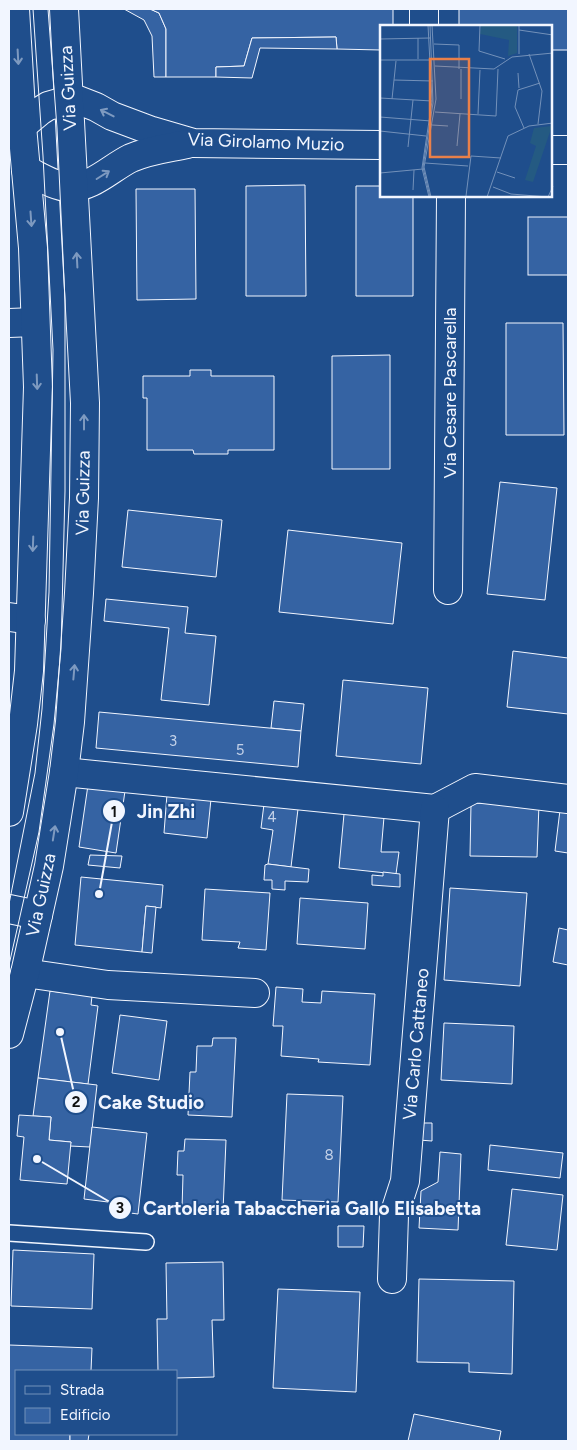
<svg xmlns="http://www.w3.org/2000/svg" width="577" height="1450" font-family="Figtree,sans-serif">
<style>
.building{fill:#3563a3;stroke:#f2f6ff}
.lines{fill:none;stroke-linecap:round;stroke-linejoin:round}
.service-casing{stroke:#f2f6ff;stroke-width:18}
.minor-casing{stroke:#f2f6ff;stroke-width:30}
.tertiary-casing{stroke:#f2f6ff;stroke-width:30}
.service{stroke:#1f4e8c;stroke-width:15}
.minor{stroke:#1f4e8c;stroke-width:28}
.tertiary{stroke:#1f4e8c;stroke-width:28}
.tram{stroke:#f2f6ff;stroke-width:1}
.oneway{stroke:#7e9ac0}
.labels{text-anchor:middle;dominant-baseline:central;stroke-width:4;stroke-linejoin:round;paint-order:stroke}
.number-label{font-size:15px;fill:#c3d1e8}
.street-label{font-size:18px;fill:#f2f6ff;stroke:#1f4e8c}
.inset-road{fill:none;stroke:#7391ba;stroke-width:1}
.view{fill:#ea8049;fill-opacity:0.15;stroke:#ea8049;stroke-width:2.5}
.inset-edge{fill:none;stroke:#f2f6ff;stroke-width:2.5}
.leader{fill:none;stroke:#f2f6ff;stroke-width:2}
.callout-dot{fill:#f2f6ff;stroke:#1f4e8c;stroke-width:2}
.mark-label{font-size:15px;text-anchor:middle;font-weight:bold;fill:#111}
.callout-label{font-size:19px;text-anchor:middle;font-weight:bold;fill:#f2f6ff;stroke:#1f4e8c;stroke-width:4;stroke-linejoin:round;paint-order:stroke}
</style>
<rect width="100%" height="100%" fill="#1f4e8c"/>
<!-- building -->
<g class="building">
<path d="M 124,9 L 150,9 L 159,13 L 166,29 L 166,77 L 154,77 L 152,36 L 144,20 Z"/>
<path d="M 150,9 L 393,9 L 393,26 L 381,26 L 381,50 L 337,49 L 336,37 L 252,38 L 244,66 L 216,67 L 216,77 L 166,77 L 166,29 L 159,13 Z"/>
<path d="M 459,9 L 568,9 L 568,50 L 551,50 L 551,26 L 459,26 Z"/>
<path d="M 336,37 L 337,49 L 260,48 L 252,78 L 216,77 L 216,67 L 244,66 L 252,38 Z"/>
<path d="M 305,185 L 306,296 L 246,296 L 246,186 Z"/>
<path d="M 356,186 L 381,186 L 381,196 L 413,196 L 413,296 L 356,296 Z"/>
<path d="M 136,189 L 195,189 L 196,299 L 137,300 Z"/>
<rect x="528" y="217" width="40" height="58"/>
<path d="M 506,323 L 563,323 L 564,435 L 506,435 Z"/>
<path d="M 390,355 L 390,469 L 332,469 L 332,356 Z"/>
<path d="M 190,370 L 211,370 L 211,376 L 274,376 L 274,450 L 228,450 L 228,454 L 194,454 L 193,450 L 147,450 L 147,398 L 143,398 L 143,376 L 190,376 Z"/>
<path d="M 500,482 L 557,488 L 545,600 L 487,594 Z"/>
<path d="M 128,510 L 222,520 L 216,577 L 122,567 Z"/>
<path d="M 288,530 L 402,543 L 393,624 L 279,612 Z"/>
<path d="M 106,599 L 188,607 L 185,633 L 216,636 L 209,705 L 161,700 L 169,628 L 104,621 Z"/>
<path d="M 513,651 L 568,658 L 568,714 L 507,707 Z"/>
<path d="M 343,680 L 428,688 L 421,764 L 336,756 Z"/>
<path d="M 274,701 L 304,704 L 301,731 L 271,728 Z"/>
<path d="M 99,712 L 301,731 L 298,767 L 96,748 Z"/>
<path d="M 88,785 L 125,791 L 116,853 L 79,847 Z"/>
<path d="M 167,794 L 211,799 L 207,838 L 164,833 Z"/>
<path d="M 471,803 L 539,804 L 537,857 L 470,856 Z"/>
<path d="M 264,804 L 298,809 L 291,867 L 268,864 L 273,830 L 261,828 Z"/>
<path d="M 560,810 L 568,811 L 568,853 L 555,851 Z"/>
<path d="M 344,814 L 384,817 L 381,852 L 399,852 L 396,874 L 339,868 Z"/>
<path d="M 90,855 L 122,856 L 120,868 L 88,865 Z"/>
<path d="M 268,864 L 309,869 L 308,882 L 285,881 L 285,890 L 272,889 L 272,880 L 264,880 L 265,865 Z"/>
<path d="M 383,872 L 400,874 L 400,887 L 372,885 L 372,875 L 383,876 Z"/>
<path d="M 81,877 L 163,885 L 161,908 L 146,906 L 142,952 L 75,945 Z"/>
<path d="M 450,888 L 527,893 L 520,986 L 444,980 Z"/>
<path d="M 205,889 L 270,893 L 266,950 L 238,948 L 240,942 L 202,940 Z"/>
<path d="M 300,898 L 368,903 L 365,949 L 297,944 Z"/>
<path d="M 146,906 L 156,907 L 152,953 L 142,952 Z"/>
<path d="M 559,928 L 568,930 L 568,965 L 553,962 Z"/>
<path d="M 276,987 L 303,989 L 302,1002 L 321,1003 L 322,991 L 375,994 L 370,1065 L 318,1062 L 319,1059 L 281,1056 L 283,1026 L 273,1026 Z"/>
<path d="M 50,991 L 92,996 L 91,1005 L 98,1006 L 88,1084 L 38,1078 Z"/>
<path d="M 120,1015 L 167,1021 L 159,1080 L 112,1073 Z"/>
<path d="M 444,1023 L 514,1026 L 512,1084 L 441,1080 Z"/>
<path d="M 213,1038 L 236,1038 L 232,1117 L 188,1115 L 190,1072 L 196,1072 L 197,1046 L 212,1046 Z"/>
<path d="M 38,1078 L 97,1085 L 90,1147 L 70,1146 L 71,1142 L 49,1140 L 51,1117 L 33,1116 Z"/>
<path d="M 287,1094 L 343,1096 L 338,1202 L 282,1200 Z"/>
<path d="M 19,1115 L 51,1117 L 49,1140 L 71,1142 L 67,1184 L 20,1180 L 24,1137 L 17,1136 Z"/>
<path d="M 419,1123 L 432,1123 L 432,1141 L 419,1140 Z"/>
<path d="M 92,1127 L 147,1133 L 138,1214 L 115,1211 L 116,1203 L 84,1199 Z"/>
<path d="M 185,1139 L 226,1140 L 223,1211 L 182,1209 L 183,1175 L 177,1175 L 178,1151 L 184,1151 Z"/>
<path d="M 490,1145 L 563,1153 L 560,1178 L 488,1170 Z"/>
<path d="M 440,1152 L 461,1154 L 458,1230 L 419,1228 L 421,1191 L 438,1182 Z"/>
<path d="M 512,1189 L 563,1195 L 557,1250 L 506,1245 Z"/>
<path d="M 338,1226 L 364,1226 L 363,1247 L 338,1247 Z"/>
<path d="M 13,1250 L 94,1254 L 92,1309 L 11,1306 Z"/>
<path d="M 223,1262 L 224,1320 L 212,1320 L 214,1377 L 176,1378 L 176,1371 L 158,1371 L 157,1319 L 167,1319 L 166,1263 Z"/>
<path d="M 419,1279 L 514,1281 L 512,1374 L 469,1372 L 469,1363 L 417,1362 Z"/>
<path d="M 278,1289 L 360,1292 L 356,1392 L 273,1388 Z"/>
<path d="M 9,1345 L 92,1348 L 91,1371 L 16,1371 L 16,1434 L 70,1434 L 70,1441 L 9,1441 Z"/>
<path d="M 414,1414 L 501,1431 L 499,1441 L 408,1441 Z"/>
<path d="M 70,1434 L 89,1434 L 88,1441 L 70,1441 Z"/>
</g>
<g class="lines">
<!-- service casing -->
<g class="service-casing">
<path id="service" d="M 9,1233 L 146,1242"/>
</g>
<!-- minor casing -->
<g class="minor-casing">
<g id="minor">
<path d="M 424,26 L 424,9"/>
<path d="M 22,126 L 40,111 L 48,106 L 69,100 L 78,100 L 96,107 L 112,116 L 152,131 L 193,143 L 381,145"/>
<path d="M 551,150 L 568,150"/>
<path d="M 26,170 C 39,176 55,187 69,187 C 91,189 112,167 131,158 C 149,150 168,148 187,144"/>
<path d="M 9,323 L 35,322"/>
<path d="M 448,590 L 451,196"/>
<path d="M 9,617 L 31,620"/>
<path d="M 64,772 L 435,809 L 475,788 L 568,799"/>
<path d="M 9,909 L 38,915"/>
<path d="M 25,973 L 108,985 L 255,993"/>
<path d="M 392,1279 L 394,1215 L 405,1181 L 435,809"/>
</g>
</g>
<!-- tertiary casing -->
<g class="tertiary-casing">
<g id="tertiary">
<path d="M 9,812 L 23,724 L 29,671 L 38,387 L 33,248 L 22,126 L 15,9"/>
<path d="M 9,1034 L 25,973 L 49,866 L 64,772 L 70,722 L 79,593 L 84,498 L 85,403 L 64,9"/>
</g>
</g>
<!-- service -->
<use href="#service" class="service"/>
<!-- minor -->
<use href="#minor" class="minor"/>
<!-- tertiary -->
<use href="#tertiary" class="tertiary"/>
<!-- tram -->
<g class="tram">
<path d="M 9,904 L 35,773 L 42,709 L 49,592 L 53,350 L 43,156 L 33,9"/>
<path d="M 9,965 L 39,832 L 54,724 L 61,649 L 65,491 L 65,300 L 57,128 L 48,9"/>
</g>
</g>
<!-- one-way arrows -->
<defs><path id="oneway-shaft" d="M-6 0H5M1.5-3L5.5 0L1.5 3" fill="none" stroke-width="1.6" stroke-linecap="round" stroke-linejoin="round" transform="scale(1.25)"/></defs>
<g class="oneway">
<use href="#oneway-shaft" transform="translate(18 57) rotate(87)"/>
<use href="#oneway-shaft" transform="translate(107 113) rotate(-153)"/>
<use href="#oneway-shaft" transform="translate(103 175) rotate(-32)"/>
<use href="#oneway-shaft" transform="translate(31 219) rotate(86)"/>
<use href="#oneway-shaft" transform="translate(77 260) rotate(-93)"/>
<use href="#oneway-shaft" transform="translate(37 382) rotate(88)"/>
<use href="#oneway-shaft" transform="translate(84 422) rotate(-90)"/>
<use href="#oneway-shaft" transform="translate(33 544) rotate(92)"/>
<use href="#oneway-shaft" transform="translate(74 672) rotate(-85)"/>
<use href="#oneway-shaft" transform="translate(54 833) rotate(-81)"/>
</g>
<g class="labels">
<!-- number labels -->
<g class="number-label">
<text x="173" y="741">3</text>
<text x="240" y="750">5</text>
<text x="272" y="817">4</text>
<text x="329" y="1155">8</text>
</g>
<!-- street labels -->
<g class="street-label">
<text transform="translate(68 88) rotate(-93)">Via Guizza</text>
<text transform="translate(266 142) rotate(2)">Via Girolamo Muzio</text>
<text transform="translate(450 393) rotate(-90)">Via Cesare Pascarella</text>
<text transform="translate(83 493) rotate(-89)">Via Guizza</text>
<text transform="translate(41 895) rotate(-78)">Via Guizza</text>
<text transform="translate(416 1044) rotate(-85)">Via Carlo Cattaneo</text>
</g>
</g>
<!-- overview -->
<g transform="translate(380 25)">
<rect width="172" height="172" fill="#1f4e8c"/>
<path d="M 101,0 L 137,0 L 137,28 L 128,31 L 129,15 L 100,9 ZM 172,101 L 153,157 L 145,155 L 156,121 L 150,118 L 154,103 Z" fill="#245a82"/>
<path class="inset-road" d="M 48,0 L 52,76 L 42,143 L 49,172M 50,0 L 53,78 L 43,142 L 50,172M 100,0 L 99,26 L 125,34M 139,0 L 139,29M 139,5 L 173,10M 38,13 L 38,34M 0,14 L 50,13M 54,19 L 79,20 L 79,44M 149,29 L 162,66 L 158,99M 0,35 L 51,35M 55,41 L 114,44 L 132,32 L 173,28M 138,48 L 139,63M 14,55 L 53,56M 0,73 L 52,76M 12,74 L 16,36M 81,74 L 81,44M 55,87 L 116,91 L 118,44M 98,89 L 100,45M 0,92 L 51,96M 52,100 L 68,101M 144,103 L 135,82 L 138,65 L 160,58M 0,106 L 46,111M 77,121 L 80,89M 28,122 L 33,75M 45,138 L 88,141M 117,147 L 135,153M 0,148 L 43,144M 113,162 L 131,169 L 168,172 L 173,161M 33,165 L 34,145M 86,171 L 91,131 L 121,133M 51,172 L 44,142 L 56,74 L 52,0M 107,172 L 128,111 L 149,101 L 173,98"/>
<path class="view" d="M 50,34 L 89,34 L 89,132 L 50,132 Z"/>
<rect width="172" height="172" class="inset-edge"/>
</g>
<!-- callouts -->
<path class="leader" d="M99 894L114 811M60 1032L76 1102M37 1159L120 1208"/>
<g class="callout-dot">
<circle cx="99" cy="894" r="5"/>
<circle cx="60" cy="1032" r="5"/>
<circle cx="37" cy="1159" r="5"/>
<circle cx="114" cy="811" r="12"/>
<circle cx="76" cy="1102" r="12"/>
<circle cx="120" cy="1208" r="12"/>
</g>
<g class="mark-label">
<text x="114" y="817">1</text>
<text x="76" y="1107">2</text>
<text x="120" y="1213">3</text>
</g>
<g class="callout-label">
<text x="166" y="818">Jin Zhi</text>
<text x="151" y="1109">Cake Studio</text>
<text x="312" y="1215">Cartoleria Tabaccheria Gallo Elisabetta</text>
</g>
<!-- border -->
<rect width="577" height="1450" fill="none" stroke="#f2f6ff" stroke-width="20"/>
<!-- legend -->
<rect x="15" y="1370" width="162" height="65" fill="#1f4e8c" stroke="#7391ba"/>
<rect x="25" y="1386" width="25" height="8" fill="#1f4e8c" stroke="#7391ba"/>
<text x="60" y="1395" font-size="15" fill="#f2f6ff">Strada</text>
<rect x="25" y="1408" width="25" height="15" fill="#3563a3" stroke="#7391ba"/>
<text x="60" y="1420" font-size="15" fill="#f2f6ff">Edificio</text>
</svg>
